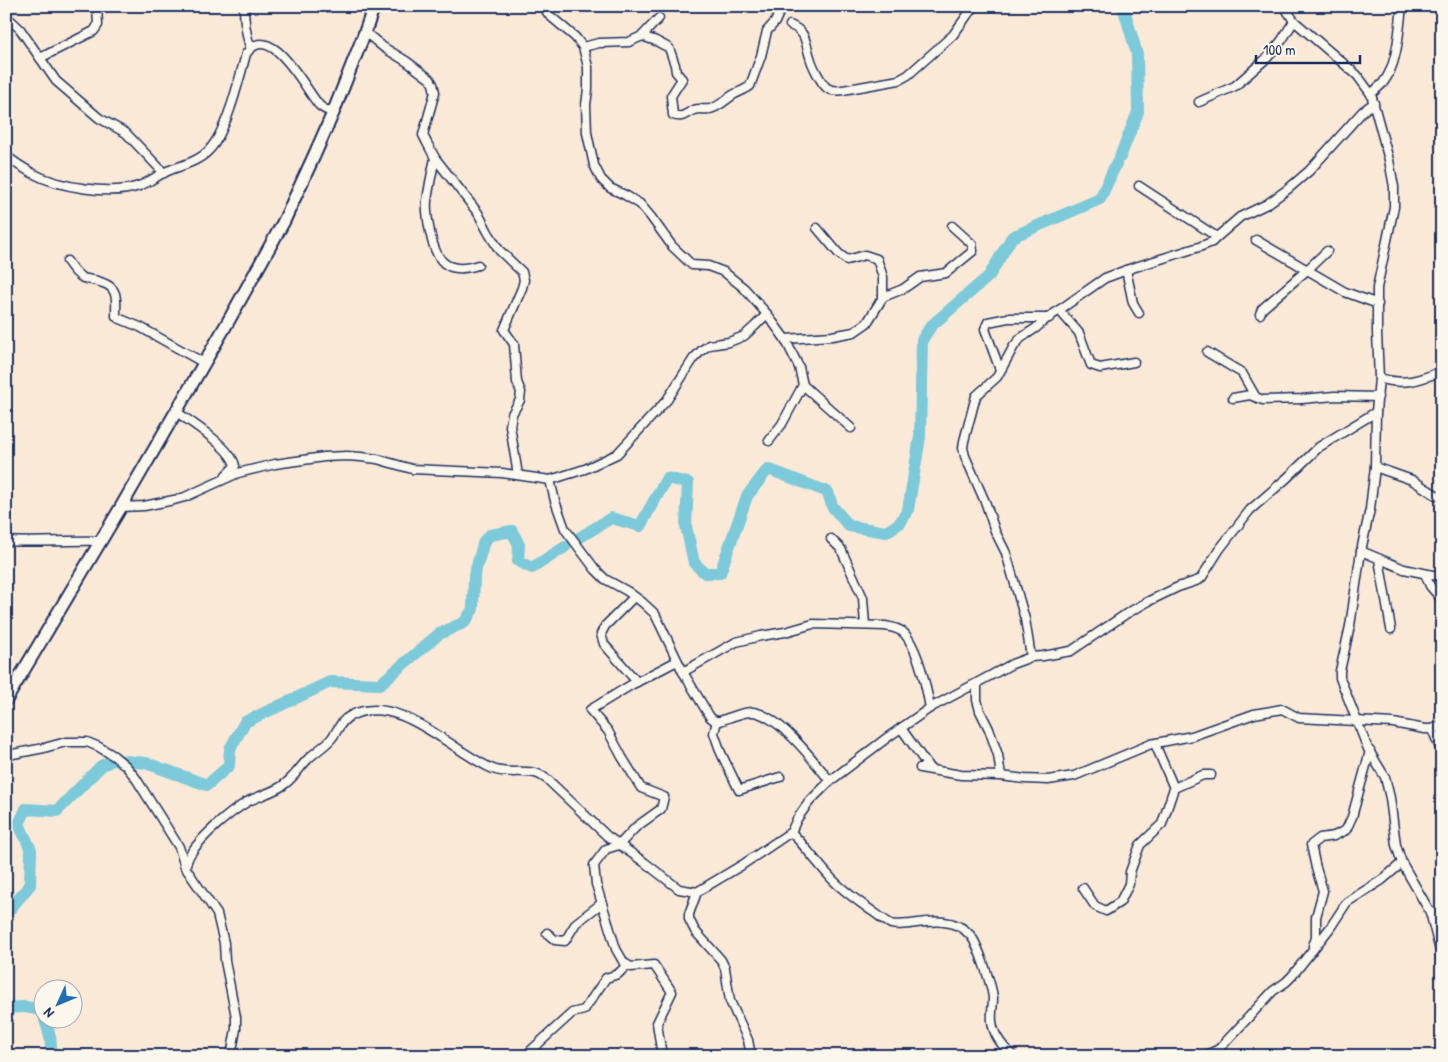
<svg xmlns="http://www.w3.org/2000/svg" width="1448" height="1062" font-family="'Patrick Hand',sans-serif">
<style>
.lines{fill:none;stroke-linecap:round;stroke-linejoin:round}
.river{stroke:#7bc9d9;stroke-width:12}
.street-casing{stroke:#1b2f5e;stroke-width:11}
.secondary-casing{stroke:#1b2f5e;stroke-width:15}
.street{stroke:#fbf7ec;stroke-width:8}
.secondary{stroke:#fbf7ec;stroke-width:11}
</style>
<rect width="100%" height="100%" fill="#fbe9d8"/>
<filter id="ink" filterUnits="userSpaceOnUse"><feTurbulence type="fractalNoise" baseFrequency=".02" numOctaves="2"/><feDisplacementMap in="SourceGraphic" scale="10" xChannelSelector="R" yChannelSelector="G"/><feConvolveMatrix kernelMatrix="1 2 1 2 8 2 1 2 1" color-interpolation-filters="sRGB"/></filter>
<g filter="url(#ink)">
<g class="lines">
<!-- river -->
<g class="river">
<path d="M 1120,157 L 1138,112 L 1137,54 L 1123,6"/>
<path d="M 579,538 L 611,518 L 640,526 L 667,478 L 688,483 L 686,526 L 694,563 L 705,573 L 720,573 L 747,496 L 768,469 L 828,492 L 832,506 L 849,526 L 886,532 L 900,523 L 908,510 L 920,437 L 922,340 L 931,326 L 989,276 L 1012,237 L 1100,199 L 1116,164"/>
<path d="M 115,760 L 146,763 L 207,785 L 229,766 L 230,749 L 245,722 L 330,682 L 380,684 L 439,634 L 465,622 L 473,609 L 474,576 L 484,541 L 490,535 L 512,531 L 519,545 L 518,561 L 532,568 L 565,547"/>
<path d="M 6,914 L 30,885 L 31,850 L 19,824 L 26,809 L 57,811 L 101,766 L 109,762"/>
<path d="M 6,1008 L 25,1007 L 42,1010 L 42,1012"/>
<path d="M 45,1020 C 49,1032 53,1043 50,1056"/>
</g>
<!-- street casing -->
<g class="street-casing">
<g id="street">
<path d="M 244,6 C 244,20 246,34 250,47"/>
<path d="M 543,6 L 549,15 L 575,37 L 583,47 L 588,67 L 588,89 L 586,105 L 587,133 L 594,165 L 601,179 L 610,188 L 625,195 L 640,204 L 651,217 L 672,246 L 692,265 L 708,266 L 724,272 L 744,288 L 767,314 L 785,339 L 799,367 L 803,385 L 782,424 L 769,441"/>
<path d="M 1284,6 L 1294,21 L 1357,75 L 1371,94 L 1389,160 L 1394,187 L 1394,207 L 1377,288 L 1377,333 L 1379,378 L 1376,412 L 1375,467 L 1370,509 L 1361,551 L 1350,626 L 1340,671 L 1340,678 L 1368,749 L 1385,777 L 1390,798 L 1396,845 L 1402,863 L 1430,912 L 1442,959"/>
<path d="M 6,16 L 20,29 L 56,81 L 99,118 L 126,133 L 164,173"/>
<path d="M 790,25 C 807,32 805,42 810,57 C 812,65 821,83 827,88 C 832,91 837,91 843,90 L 899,80 L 908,75 L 953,35 L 974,6"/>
<path d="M 365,32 L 383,47 L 406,61 L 430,79 L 433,84 L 435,92 L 423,135 L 427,143 L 435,158 L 478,213 L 488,232 L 499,250 L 522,272 L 524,280 L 522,288 L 504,330 L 514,344 L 517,382 L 521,392 L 520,400 L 512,414 L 510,426 L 518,475"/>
<path d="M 642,36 L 656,41 L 669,48 L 675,65 L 676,72 L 682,79 L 671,96 L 673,115 C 683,119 686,113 694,110 C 699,108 705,110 710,109 C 719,107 725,100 733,95 C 738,92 745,90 750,86 L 761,56 L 767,31 L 775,22 L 782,6"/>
<path d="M 583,47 L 599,43 L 629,42 L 642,36 L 659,18"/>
<path d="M 40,58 L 94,31 L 98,25 L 97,6"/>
<path d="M 1371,94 C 1375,90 1379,87 1383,83 C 1398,64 1399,30 1402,6"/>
<path d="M 1199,102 L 1235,86 L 1268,57 L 1282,40 L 1294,21"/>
<path d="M 6,156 C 14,162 23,168 32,173 C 58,187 111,196 139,186 C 150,182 159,174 170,170 C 183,165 200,161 210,149 C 227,130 239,80 246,54 C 270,18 305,89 319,105 C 323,109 328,111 333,113"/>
<path d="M 435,158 C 432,172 429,186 427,201 C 426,211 428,222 430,232 C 436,261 446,275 478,265"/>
<path d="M 1139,186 L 1217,237 L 1240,217 L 1267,204 L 1288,189 L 1309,171 L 1363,111 L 1374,103"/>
<path d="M 1256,240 L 1345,292 L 1378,304"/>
<path d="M 67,261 C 71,267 77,275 83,278 C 90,280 97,280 103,283 C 119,288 116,301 116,316 L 118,318 L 140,327 L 204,363"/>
<path d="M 1126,270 L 1133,303 L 1139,313"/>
<path d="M 883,297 L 903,289 L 920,277 L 946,273 L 973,251 L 972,244 L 952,226"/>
<path d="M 1059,310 L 1079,333 L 1091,365 L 1100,368 L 1134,362"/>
<path d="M 1260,314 L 1262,309 L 1307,270 L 1327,251"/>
<path d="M 785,339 L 832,336 L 854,332 L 867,323 L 883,297 L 883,277 L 877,259 L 865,255 L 847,260 L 839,254 L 817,228"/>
<path d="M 1207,352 L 1242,373 L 1255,396"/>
<path d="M 1000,370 L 985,329 L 988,322 L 1008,318 L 1049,318"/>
<path d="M 1379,378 C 1403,386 1420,380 1442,371"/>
<path d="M 803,385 L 851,428"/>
<path d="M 1233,398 L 1250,395 L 1263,400 L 1302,399 L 1334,396 L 1378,397"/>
<path d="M 175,411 C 191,422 232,448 235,466 L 226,475"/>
<path d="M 1375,467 L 1412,480 L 1436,495"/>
<path d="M 550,480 L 555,501 L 565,529 L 595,569 L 605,579 L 627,591 L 642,602 L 655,614 L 683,672 L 710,717 L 715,721 L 720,721 C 728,718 745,711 753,712 C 779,715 814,761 830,781"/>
<path d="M 121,507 L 144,506 L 174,500 L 185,497 L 238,473 L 275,464 L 324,457 L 347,456 L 361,457 L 377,459 L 412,469 L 502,473 L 550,480 L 585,469 L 617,454 L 667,400 L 694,358 L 702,350 L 709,345 L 729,342 L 744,336 L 755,326 L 767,314"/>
<path d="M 831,539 L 841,549 L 863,598 L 865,625"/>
<path d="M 6,541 C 38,543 69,540 101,541"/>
<path d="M 1361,551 L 1404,569 L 1442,577"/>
<path d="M 1379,559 L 1391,629"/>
<path d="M 1425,574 L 1430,586 L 1442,600"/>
<path d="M 634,597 L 605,626 L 601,634 L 604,644 L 637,682"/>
<path d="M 1031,657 L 1025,619 L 1006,553 L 995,531 L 986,504 L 965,456 L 963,448 L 964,441 L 976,396 L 997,377 L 1014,346 L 1021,338 L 1036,328 L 1045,320 L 1105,278 L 1132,268 L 1199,247 L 1212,242 L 1217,237"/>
<path d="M 683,672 L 736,642 L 761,636 L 785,632 L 813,624 L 885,626 C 891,627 899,628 904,633 C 919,650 926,685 930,708"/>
<path d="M 977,684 L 977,700 L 980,711 L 989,729 L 998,755 L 1001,776"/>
<path d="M 717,721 L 714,733 L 721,753 L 739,790 L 780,777"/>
<path d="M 901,728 L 930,769"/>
<path d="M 1432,729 L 1442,725"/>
<path d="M 6,754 L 13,754 L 44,748 L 66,742 L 87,742 L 99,747 L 114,756 L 126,766 L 135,777 L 179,847 L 185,867 L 217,914 L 224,943 L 225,961 L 236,1017 L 236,1029 L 231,1056"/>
<path d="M 920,768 L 961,775 L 1001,776 L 1025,779 L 1048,780 L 1074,776 L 1151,744 L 1192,736 L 1254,714 L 1282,709 L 1299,718 L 1393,723 L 1425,729 L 1432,729 L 1442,753"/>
<path d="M 1174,788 L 1203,775 L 1211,775"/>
<path d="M 791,832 C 805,846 817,863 831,878 C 842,890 858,901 872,911 C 878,915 885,921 891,924 C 898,926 903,924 910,924 C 930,921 955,917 970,935 C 978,943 992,987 993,998 C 993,1006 991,1014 992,1021 C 993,1035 1003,1047 1013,1056"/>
<path d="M 185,867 C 187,862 188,857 191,853 C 203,835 229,813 247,802 C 258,796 271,793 282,786 C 293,779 299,768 308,759 C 315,752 324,747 331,739 C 338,731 340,721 350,716 C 398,691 452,752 493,769 C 508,775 524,769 538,774 C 541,775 545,778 548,780 L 607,836 L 644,862 L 679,889 L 697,892 L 742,865 L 791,832 L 797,819 L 809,802 L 830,781 L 888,737 L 930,708 L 1012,664 L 1031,657 L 1043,656 L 1071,651 L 1126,614 L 1149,601 L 1178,587 L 1199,580 L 1202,577 L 1219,550 L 1250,510 L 1287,478 L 1319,447 L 1376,412"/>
<path d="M 1083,888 L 1095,906 L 1106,911 L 1120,902 L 1129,884 L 1130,872 L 1140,845 L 1162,824 L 1174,788 L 1155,744"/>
<path d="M 697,892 L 689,914 L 689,919 L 695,931 L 721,960 L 725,968 L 730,1001 L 748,1040 L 751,1056"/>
<path d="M 1430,912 L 1442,917"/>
<path d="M 547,933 L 555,940 L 565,941 L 576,923 L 602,903"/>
<path d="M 1313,946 L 1316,938 L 1316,917 L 1323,891 L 1316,868 L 1311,845 L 1320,838 L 1334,836 L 1346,830 L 1352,817 L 1370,751"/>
<path d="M 527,1054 L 572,1013 L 584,1010 L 606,978 L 618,974 L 627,965"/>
<path d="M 518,1056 L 527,1054 L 534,1056"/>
<path d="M 662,1056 L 657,1023 L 672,992 L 654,965 L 631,967 L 624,963 L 616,949 L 596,884 L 594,865 L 606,849 L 619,845 L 636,827 L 661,809 L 664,797 L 641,788 L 622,757 L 608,731 L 590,710 L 631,685 L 677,661"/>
<path d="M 1204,1056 L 1219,1049 L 1273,991 L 1286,982 L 1292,976 L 1330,928 L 1347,902 L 1382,880 L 1402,863"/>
</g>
</g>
<!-- secondary casing -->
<g class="secondary-casing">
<path id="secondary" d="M 6,700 L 121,507 L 229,320 L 284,221 L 314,156 L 333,113 L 365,32 L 374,6"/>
</g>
<!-- street -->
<use href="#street" class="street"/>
<!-- secondary -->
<use href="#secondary" class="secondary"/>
</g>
</g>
<!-- margin -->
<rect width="1448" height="1062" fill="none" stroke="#fbf7ec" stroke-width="25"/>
<rect x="12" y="12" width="1423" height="1037" fill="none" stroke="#1b2f5e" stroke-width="2" filter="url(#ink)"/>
<!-- north arrow -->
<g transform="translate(58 1004) rotate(226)"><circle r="24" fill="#fbf7ec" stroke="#a1a7b3"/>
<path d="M0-4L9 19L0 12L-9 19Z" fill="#1f6fb2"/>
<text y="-8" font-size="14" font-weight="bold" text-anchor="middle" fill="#1b2f5e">N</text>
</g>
<!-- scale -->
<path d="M1256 55v8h104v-8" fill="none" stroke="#1b2f5e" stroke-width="2.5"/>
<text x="1263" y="55" font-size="15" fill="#1b2f5e" stroke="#fbf7ec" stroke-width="4" paint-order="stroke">100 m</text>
</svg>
